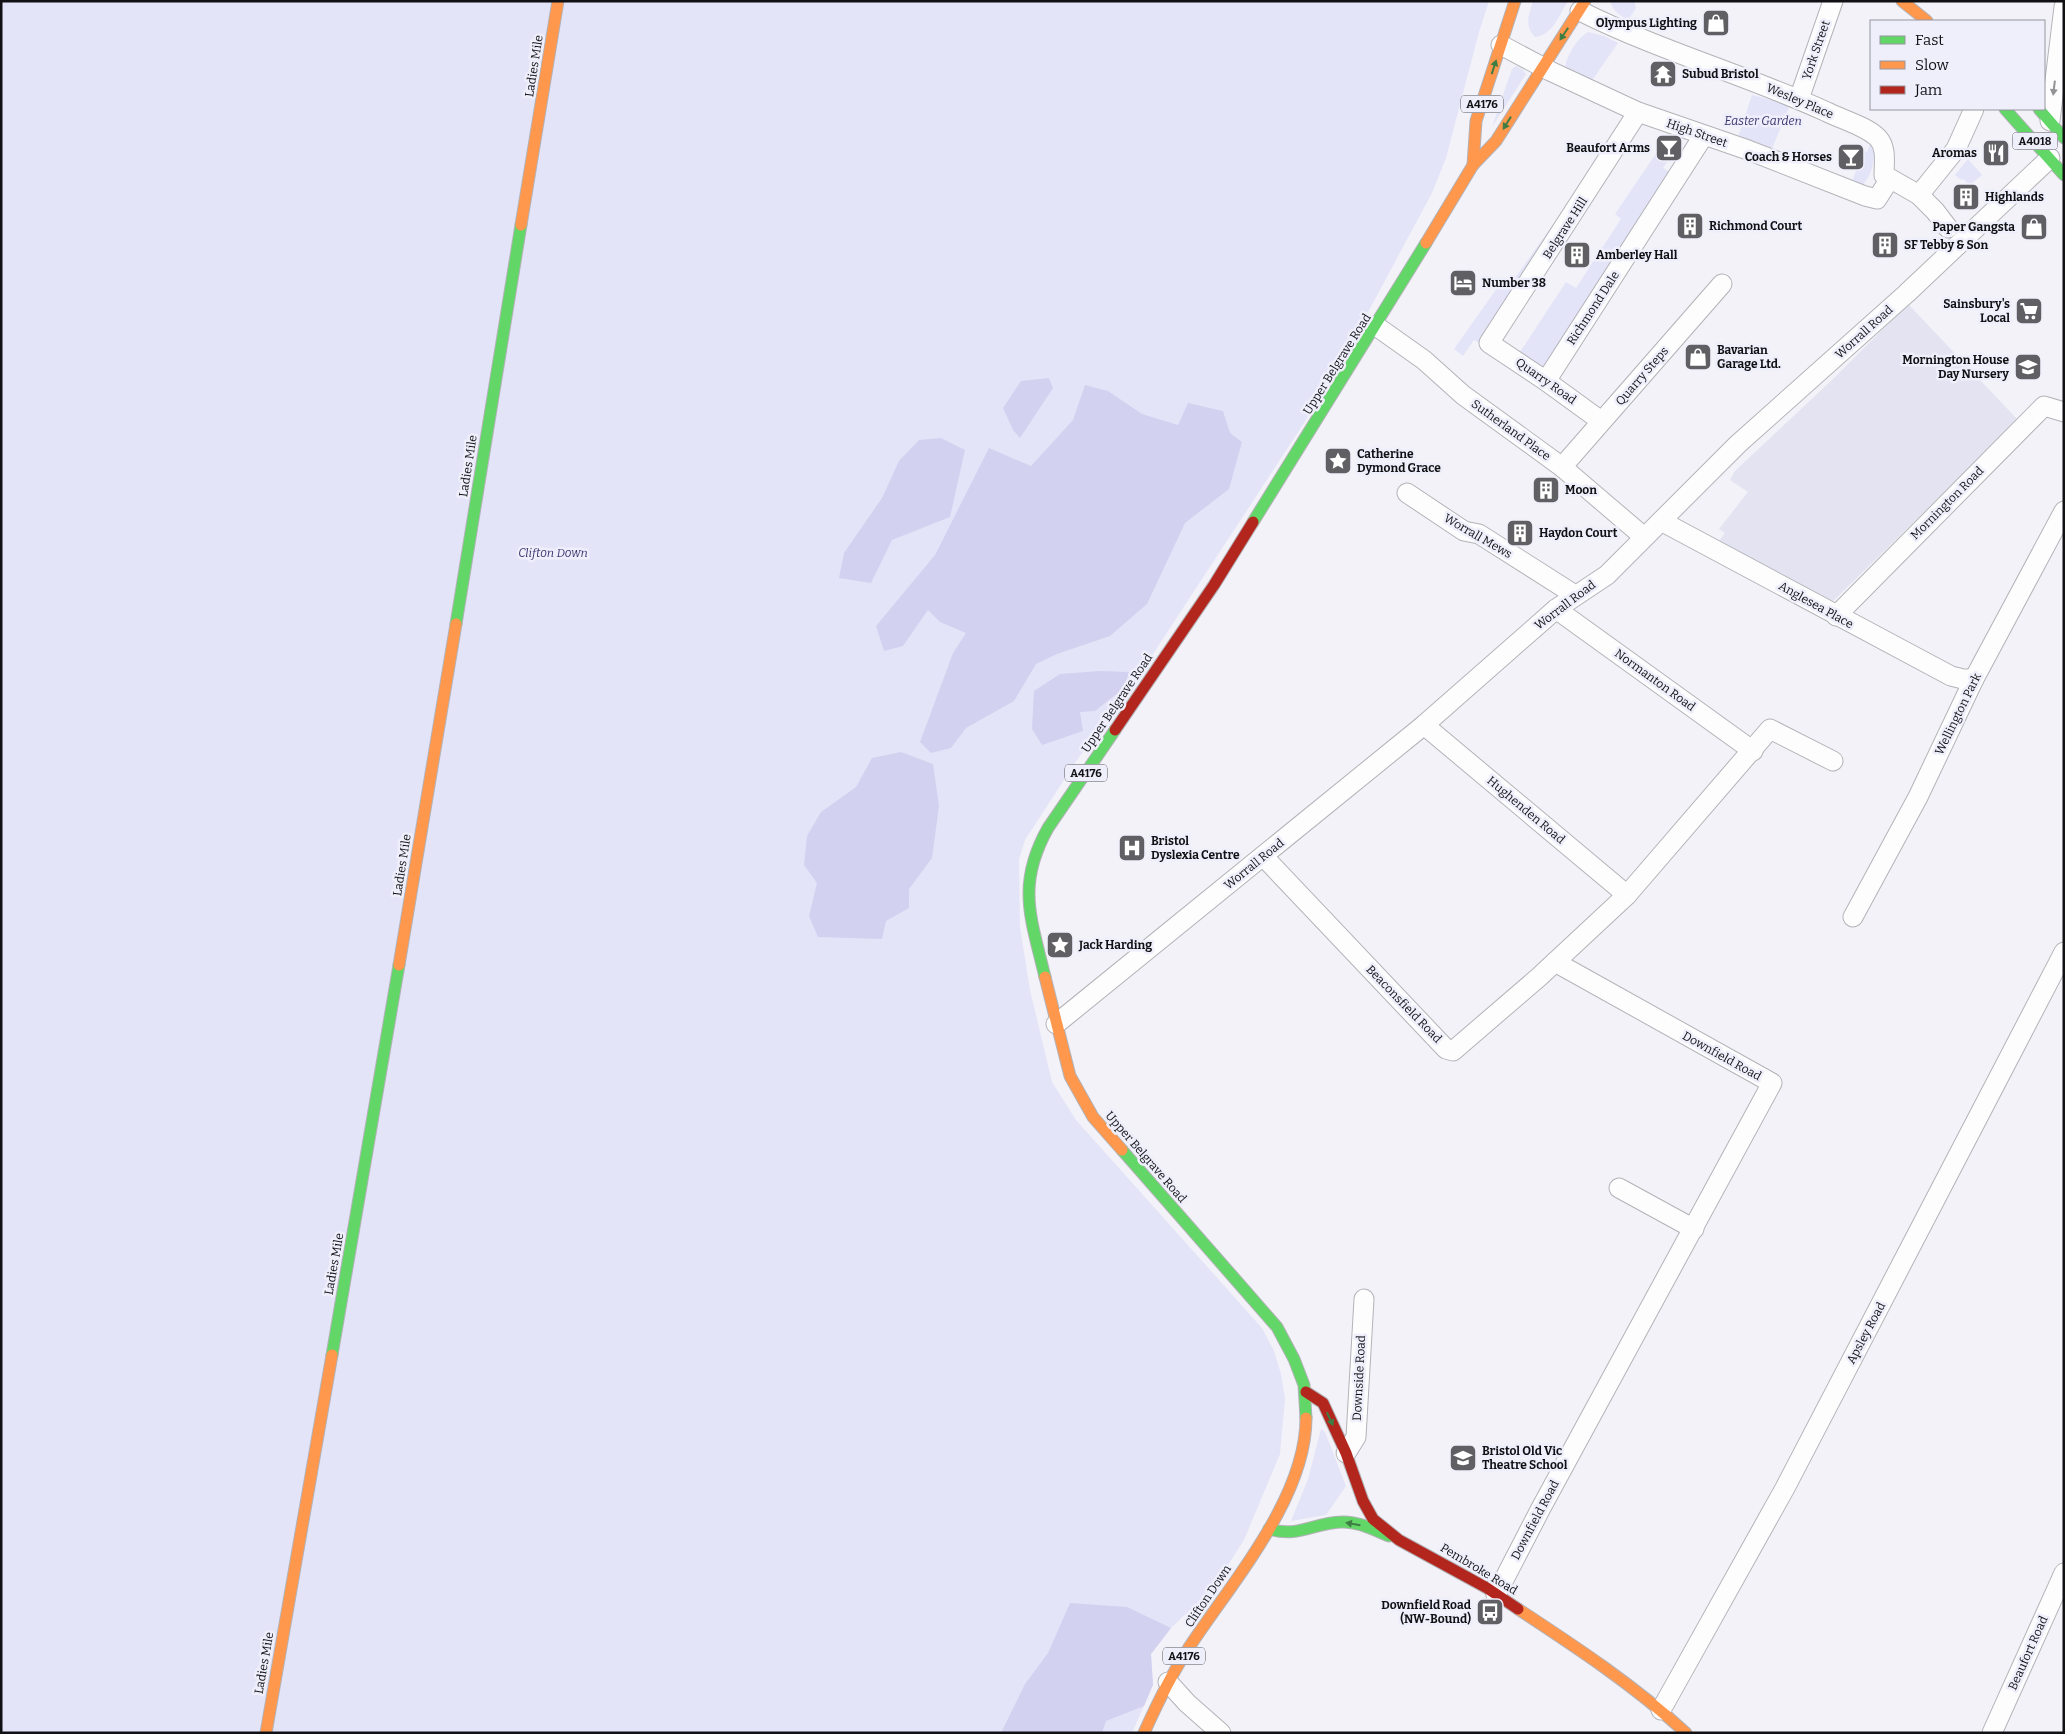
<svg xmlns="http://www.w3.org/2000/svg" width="2065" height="1734" font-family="Bitter,serif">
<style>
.built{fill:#e3e3f1}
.green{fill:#e4e4f9}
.forest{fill:#d2d1ef}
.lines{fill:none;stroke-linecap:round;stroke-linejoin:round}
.street-casing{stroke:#b3b3b8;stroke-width:21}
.fast-casing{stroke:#b3b3b8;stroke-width:13}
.slow-casing{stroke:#b3b3b8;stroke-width:13}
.jam-casing{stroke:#b3b3b8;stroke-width:13}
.street{stroke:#fdfdfe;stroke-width:19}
.fast{stroke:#63d668;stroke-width:11}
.slow{stroke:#ff974d;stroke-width:11}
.jam{stroke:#b3261e;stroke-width:11}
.oneway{fill:#3e7d43}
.oneway2{fill:#939395}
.labels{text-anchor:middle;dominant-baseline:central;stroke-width:5;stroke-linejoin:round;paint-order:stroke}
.shield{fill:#efeffb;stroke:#54545a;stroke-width:1}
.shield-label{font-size:11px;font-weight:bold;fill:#111115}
.poi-label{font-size:12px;font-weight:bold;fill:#111115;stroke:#efeffb;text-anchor:start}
.street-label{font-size:12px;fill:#111115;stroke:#efeffb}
.park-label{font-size:12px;font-style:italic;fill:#3c3671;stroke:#efeffb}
</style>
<rect width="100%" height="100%" fill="#f2f2f8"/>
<!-- built -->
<path class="built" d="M 1908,304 L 2018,420 L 1831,603 L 1716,545 L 1725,533 L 1719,529 L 1748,492 L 1730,480 L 1735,471 L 1832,380 Z"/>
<!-- green -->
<g class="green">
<path d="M 1,1 L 1489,1 L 1479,32 L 1446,158 L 1432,193 L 1366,316 L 1304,423 L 1136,680 L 1077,760 L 1025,840 L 1019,859 L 1020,927 L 1030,990 L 1052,1082 L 1076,1120 L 1262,1328 L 1274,1351 L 1281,1374 L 1285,1399 L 1280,1454 L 1244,1540 L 1213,1588 L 1171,1628 L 1151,1654 L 1153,1685 L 1132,1733 L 1,1733 Z"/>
<path d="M 1533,1 L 1568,1 C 1559,15 1553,35 1535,37 C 1524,26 1529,14 1533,1 Z"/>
<path d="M 1610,1 L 1634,1 L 1636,8 L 1628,20 C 1619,15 1613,11 1610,1 Z"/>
<path d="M 1588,32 L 1604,36 L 1618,43 L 1591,82 L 1566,70 L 1565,66 C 1569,52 1576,40 1588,32 Z"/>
<path d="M 1516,66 L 1522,69 L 1526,74 L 1492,127 L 1512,69 Z"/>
<path d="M 1752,95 L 1790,105 L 1772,149 L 1738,137 Z"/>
<path d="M 1872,139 C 1875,158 1875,171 1862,186 L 1851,184 L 1864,151 L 1867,152 Z"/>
<path d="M 1657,152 L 1669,159 L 1663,168 L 1671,173 L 1542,371 L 1518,355 L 1566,282 L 1576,288 L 1621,219 L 1615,214 Z"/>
<path d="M 1968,159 L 1982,175 L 1970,185 L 1963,179 L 1961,180 L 1955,175 Z"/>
<path d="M 1552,226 L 1558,230 L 1479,343 L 1474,340 L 1463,356 L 1454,349 L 1500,284 L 1507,289 Z"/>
<path d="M 1321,1429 L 1325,1432 L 1346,1486 L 1326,1515 L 1291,1521 L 1308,1479 Z"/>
</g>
<!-- forest -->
<g class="forest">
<path d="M 1049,378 L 1053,388 L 1020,438 L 1013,430 L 1003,408 L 1021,381 Z"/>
<path d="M 1085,385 L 1108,391 L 1142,414 L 1178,425 L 1188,403 L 1223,411 L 1230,433 L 1242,442 L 1229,489 L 1185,523 L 1147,604 L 1110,636 L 1057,654 L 1036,664 L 1014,701 L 966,728 L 951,748 L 931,753 L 920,742 L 953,653 L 966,633 L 940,622 L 928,610 L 903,646 L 884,651 L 876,626 L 935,555 L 989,448 L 1031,466 L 1073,420 Z"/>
<path d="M 941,438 L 965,450 L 950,517 L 892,540 L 871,583 L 839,578 L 844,553 L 882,498 L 899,461 L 919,440 Z"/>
<path d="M 1100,671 L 1129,672 L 1124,688 L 1095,711 L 1080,712 L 1083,731 L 1042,745 L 1032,729 L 1034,691 L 1060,674 Z"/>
<path d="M 901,752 L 933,764 L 939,806 L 932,858 L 909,889 L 909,908 L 886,921 L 882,939 L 818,937 L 809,916 L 817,883 L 804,865 L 807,836 L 821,812 L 856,787 L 872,758 Z"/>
<path d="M 1070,1603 L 1127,1607 L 1171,1628 L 1151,1654 L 1153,1685 L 1144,1706 L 1106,1721 L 1102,1733 L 1001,1733 L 1025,1684 L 1048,1653 Z"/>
</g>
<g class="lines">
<!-- street casing -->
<g class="street-casing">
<g id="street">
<path d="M 1580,11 C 1660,51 1746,75 1827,112 C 1843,120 1866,126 1878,138 C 1887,148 1884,163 1884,175 L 1919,195 L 1935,211 L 1948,228"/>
<path d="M 1501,45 L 1550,71 L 1638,112 L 1748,150 L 1865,196 L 1877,199 L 1889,180"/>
<path d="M 1799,99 L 1833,1"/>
<path d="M 2050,121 L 2064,7"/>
<path d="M 1919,195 L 1956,149 L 1974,109"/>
<path d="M 1376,326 L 1424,360 L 1463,395 L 1562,467 L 1644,537"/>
<path d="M 1546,381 L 1704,135"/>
<path d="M 1601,421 L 1546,381 L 1489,343 L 1638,112"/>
<path d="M 1562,467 L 1722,284"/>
<path d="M 1407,493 L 1464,531 L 1479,534 L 1575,595"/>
<path d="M 1661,521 L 1951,676 L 1963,679 L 1974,679"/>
<path d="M 1556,609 L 1753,751"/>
<path d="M 1836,616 L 2044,406 L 2064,412"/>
<path d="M 1424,725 L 1627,895"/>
<path d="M 1263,856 L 1446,1049 L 1453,1051 L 1539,977 L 1627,895 L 1770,729 L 1833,761"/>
<path d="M 1853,917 L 1918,797 L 1974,679 L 2064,511"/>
<path d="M 1056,1024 L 1424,725 L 1556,609 L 1607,575 L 1738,444 L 1906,294 L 2050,158"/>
<path d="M 1619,1188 L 1694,1229"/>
<path d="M 1346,1453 L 1356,1437 L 1364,1299"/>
<path d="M 1496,1595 L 1541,1508 L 1772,1083 L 1555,962"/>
<path d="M 1168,1682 L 1187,1703 L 1221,1733"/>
<path d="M 1661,1710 L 1785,1488 L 2064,952"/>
<path d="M 1992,1733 L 2064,1573"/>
</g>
</g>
<!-- fast casing -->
<g class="fast-casing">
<g id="fast">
<path d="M 2005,109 L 2064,175"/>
<path d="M 2039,109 L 2064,138"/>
<path d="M 1253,522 L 1426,243"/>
<path d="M 456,624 L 521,225"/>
<path d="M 1045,977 C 1031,918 1016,885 1048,828 L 1115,730"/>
<path d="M 1122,1150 L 1277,1327 L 1294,1359 L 1304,1385 L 1306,1418"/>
<path d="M 332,1355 L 399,965"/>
<path d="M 1269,1529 C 1298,1538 1313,1523 1341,1522 C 1358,1521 1374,1530 1389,1536"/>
</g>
</g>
<!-- slow casing -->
<g class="slow-casing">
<g id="slow">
<path d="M 1902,1 L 1927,21"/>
<path d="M 1473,165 L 1476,121 L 1515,1"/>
<path d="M 521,225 L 558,1"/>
<path d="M 1426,243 L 1473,165 L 1496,141 L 1585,1"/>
<path d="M 399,965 L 456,624"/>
<path d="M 1045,977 L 1070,1076 L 1093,1117 L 1122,1150"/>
<path d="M 1518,1609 C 1576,1647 1635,1686 1686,1733"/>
<path d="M 266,1733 L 332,1355"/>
<path d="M 1144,1733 C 1157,1704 1171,1675 1188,1649 C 1231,1583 1306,1499 1306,1418"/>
</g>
</g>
<!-- jam casing -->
<g class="jam-casing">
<g id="jam">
<path d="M 1115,730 L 1214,585 L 1253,522"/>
<path d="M 1306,1392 L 1323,1403 L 1346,1453 L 1363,1501 L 1373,1519 L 1399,1540 L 1487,1588 L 1518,1609"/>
</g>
</g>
<!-- street -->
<use href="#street" class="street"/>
<!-- fast -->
<use href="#fast" class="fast"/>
<!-- slow -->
<use href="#slow" class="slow"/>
<!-- jam -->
<use href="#jam" class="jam"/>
</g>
<!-- one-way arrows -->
<defs><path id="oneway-solid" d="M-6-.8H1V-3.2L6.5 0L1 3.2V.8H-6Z" transform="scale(1.25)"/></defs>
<g class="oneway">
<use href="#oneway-solid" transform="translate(1564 34) rotate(124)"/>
<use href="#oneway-solid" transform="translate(1494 67) rotate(-72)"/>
<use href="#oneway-solid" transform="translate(1507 123) rotate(122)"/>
<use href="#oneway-solid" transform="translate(1330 1419) rotate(65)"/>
<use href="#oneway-solid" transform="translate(1353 1524) rotate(-170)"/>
</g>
<use class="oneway2" href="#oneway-solid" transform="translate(2054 88) rotate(97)"/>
<!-- icons -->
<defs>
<g id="shop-square" transform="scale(1.4375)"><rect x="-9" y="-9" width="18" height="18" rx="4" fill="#606064" stroke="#efeffb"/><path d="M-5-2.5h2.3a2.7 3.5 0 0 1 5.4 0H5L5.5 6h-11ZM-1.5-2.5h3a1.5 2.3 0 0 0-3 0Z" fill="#fff"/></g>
<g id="temple-square" transform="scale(1.4375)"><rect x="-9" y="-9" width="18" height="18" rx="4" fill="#606064" stroke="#efeffb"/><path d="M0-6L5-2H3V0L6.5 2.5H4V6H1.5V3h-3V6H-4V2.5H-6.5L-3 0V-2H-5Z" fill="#fff"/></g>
<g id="bar-square" transform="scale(1.4375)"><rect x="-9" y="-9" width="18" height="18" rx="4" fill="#606064" stroke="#efeffb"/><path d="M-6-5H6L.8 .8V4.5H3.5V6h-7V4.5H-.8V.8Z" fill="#fff"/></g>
<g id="restaurant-square" transform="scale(1.4375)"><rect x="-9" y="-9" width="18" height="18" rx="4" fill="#606064" stroke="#efeffb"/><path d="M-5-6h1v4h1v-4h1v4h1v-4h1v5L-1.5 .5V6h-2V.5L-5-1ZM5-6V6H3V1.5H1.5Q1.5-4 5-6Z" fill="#fff"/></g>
<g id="building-square" transform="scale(1.4375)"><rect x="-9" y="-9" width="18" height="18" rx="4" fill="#606064" stroke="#efeffb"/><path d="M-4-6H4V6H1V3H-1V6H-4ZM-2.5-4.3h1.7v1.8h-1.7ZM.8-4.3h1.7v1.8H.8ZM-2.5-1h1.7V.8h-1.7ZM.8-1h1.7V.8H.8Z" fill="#fff"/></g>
<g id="hotel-square" transform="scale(1.4375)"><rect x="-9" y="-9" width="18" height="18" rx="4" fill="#606064" stroke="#efeffb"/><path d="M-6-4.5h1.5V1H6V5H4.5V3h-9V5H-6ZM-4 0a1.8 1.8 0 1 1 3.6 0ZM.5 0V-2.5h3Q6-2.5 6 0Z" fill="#fff"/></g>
<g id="supermarket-square" transform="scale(1.4375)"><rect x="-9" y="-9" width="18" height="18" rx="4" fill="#606064" stroke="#efeffb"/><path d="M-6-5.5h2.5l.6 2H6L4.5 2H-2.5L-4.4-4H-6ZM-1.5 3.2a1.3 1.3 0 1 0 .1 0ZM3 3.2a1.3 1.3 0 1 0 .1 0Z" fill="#fff"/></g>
<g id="school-square" transform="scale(1.4375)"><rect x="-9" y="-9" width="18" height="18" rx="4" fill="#606064" stroke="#efeffb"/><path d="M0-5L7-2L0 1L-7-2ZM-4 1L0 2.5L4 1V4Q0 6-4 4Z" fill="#fff"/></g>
<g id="sight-square" transform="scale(1.4375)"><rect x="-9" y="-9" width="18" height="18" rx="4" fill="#606064" stroke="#efeffb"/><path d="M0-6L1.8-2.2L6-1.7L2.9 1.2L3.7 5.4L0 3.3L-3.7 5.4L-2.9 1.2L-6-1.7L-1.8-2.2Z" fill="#fff"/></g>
<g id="hospital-square" transform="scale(1.4375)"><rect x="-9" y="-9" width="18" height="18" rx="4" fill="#606064" stroke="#efeffb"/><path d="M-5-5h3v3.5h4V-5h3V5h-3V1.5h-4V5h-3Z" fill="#fff"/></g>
<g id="university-square" transform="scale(1.4375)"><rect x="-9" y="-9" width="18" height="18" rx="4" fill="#606064" stroke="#efeffb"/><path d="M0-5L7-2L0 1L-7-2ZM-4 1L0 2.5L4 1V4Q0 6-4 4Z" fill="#fff"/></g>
<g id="bus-square" transform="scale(1.4375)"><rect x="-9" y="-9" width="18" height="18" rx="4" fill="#606064" stroke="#efeffb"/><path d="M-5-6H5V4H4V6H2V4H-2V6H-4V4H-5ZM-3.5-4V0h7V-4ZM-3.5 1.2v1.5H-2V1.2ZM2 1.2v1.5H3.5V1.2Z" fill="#fff"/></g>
</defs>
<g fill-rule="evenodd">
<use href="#shop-square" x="1716" y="23"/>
<use href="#temple-square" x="1663" y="74"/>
<use href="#bar-square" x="1669" y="148"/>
<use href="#restaurant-square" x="1996" y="153"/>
<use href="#bar-square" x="1851" y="157"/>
<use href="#building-square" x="1966" y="197"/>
<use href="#building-square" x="1690" y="226"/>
<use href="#shop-square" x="2034" y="227"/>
<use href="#building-square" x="1885" y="245"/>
<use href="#building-square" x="1577" y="255"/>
<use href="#hotel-square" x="1463" y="283"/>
<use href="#supermarket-square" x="2029" y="311"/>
<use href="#shop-square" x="1698" y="357"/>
<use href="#school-square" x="2028" y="367"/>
<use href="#sight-square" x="1338" y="461"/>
<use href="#building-square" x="1546" y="490"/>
<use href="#building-square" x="1520" y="533"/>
<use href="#hospital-square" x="1132" y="848"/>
<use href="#sight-square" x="1060" y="945"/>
<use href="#university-square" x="1463" y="1458"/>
<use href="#bus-square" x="1490" y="1612"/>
</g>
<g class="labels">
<!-- shield labels -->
<g class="shield">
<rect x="1461" y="95.5" width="42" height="17" rx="4"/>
<rect x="2012.5" y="132.5" width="45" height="17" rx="4"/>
<rect x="1065" y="764.5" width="42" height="17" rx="4"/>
<rect x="1163" y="1647.5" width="42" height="17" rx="4"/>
</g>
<g class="shield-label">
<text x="1482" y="104">A4176</text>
<text x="2035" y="141">A4018</text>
<text x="1086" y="773">A4176</text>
<text x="1184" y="1656">A4176</text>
</g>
<!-- poi labels -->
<g class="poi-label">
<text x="1697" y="23" text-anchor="end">Olympus Lighting</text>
<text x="1682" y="74">Subud Bristol</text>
<text x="1650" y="148" text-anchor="end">Beaufort Arms</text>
<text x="1977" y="153" text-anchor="end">Aromas</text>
<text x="1832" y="157" text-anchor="end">Coach &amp; Horses</text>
<text x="1985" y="197">Highlands</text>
<text x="1709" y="226">Richmond Court</text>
<text x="2015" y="227" text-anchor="end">Paper Gangsta</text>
<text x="1904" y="245">SF Tebby &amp; Son</text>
<text x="1596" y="255">Amberley Hall</text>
<text x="1482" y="283">Number 38</text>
<text x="2010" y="304" text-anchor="end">Sainsbury's<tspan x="2010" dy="14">Local</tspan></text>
<text x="1717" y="350">Bavarian<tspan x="1717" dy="14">Garage Ltd.</tspan></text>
<text x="2009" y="360" text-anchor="end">Mornington House<tspan x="2009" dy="14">Day Nursery</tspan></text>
<text x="1357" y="454">Catherine<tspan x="1357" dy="14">Dymond Grace</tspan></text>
<text x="1565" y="490">Moon</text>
<text x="1539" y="533">Haydon Court</text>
<text x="1151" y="841">Bristol<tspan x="1151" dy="14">Dyslexia Centre</tspan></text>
<text x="1079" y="945">Jack Harding</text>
<text x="1482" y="1451">Bristol Old Vic<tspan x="1482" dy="14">Theatre School</tspan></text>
<text x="1471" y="1605" text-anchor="end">Downfield Road<tspan x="1471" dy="14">(NW-Bound)</tspan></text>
</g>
<!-- street labels -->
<g class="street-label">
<text transform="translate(1816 50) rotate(-71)">York Street</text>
<text transform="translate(534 66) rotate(-81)">Ladies Mile</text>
<text transform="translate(1800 101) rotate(23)">Wesley Place</text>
<text transform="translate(1697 133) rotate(19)">High Street</text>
<text transform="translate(1565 228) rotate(-57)">Belgrave Hill</text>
<text transform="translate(1593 308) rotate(-57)">Richmond Dale</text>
<text transform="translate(1864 332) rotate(-42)">Worrall Road</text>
<text transform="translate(1337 364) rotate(-58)">Upper Belgrave Road</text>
<text transform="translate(1642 376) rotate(-49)">Quarry Steps</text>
<text transform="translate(1546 381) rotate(35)">Quarry Road</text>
<text transform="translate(1511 430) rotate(36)">Sutherland Place</text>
<text transform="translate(468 466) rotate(-81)">Ladies Mile</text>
<text transform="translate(1947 503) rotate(-45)">Mornington Road</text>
<text transform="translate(1478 536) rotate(30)">Worrall Mews</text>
<text transform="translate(1565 605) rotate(-37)">Worrall Road</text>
<text transform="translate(1816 605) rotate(29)">Anglesea Place</text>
<text transform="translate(1655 680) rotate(36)">Normanton Road</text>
<text transform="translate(1117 703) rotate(-56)">Upper Belgrave Road</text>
<text transform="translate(1958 714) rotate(-64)">Wellington Park</text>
<text transform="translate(1526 810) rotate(40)">Hughenden Road</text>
<text transform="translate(1254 864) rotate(-39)">Worrall Road</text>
<text transform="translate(402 865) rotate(-81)">Ladies Mile</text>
<text transform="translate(1404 1004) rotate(46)">Beaconsfield Road</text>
<text transform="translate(1722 1056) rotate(29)">Downfield Road</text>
<text transform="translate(1146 1157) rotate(49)">Upper Belgrave Road</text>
<text transform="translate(334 1264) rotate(-80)">Ladies Mile</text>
<text transform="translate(1866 1333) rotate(-62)">Apsley Road</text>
<text transform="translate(1359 1378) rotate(-87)">Downside Road</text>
<text transform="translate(1535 1520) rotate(-62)">Downfield Road</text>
<text transform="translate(1479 1569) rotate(31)">Pembroke Road</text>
<text transform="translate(1208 1596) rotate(-56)">Clifton Down</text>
<text transform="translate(2028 1653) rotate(-66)">Beaufort Road</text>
<text transform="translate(264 1663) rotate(-80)">Ladies Mile</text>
</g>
<!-- park labels -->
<g class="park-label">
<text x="1763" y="121">Easter Garden</text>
<text x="553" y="553">Clifton Down</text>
</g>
</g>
<!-- border -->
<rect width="2065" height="1734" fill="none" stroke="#111115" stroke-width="5"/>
<!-- legend -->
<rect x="1870" y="20" width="175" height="90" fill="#efeffb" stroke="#96969f"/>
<rect x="1880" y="36" width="25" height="8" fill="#63d668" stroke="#96969f"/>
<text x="1915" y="45" font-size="15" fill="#111115">Fast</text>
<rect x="1880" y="61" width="25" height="8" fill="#ff974d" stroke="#96969f"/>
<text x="1915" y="70" font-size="15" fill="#111115">Slow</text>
<rect x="1880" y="86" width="25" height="8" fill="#b3261e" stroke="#96969f"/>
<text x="1915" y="95" font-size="15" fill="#111115">Jam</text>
</svg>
